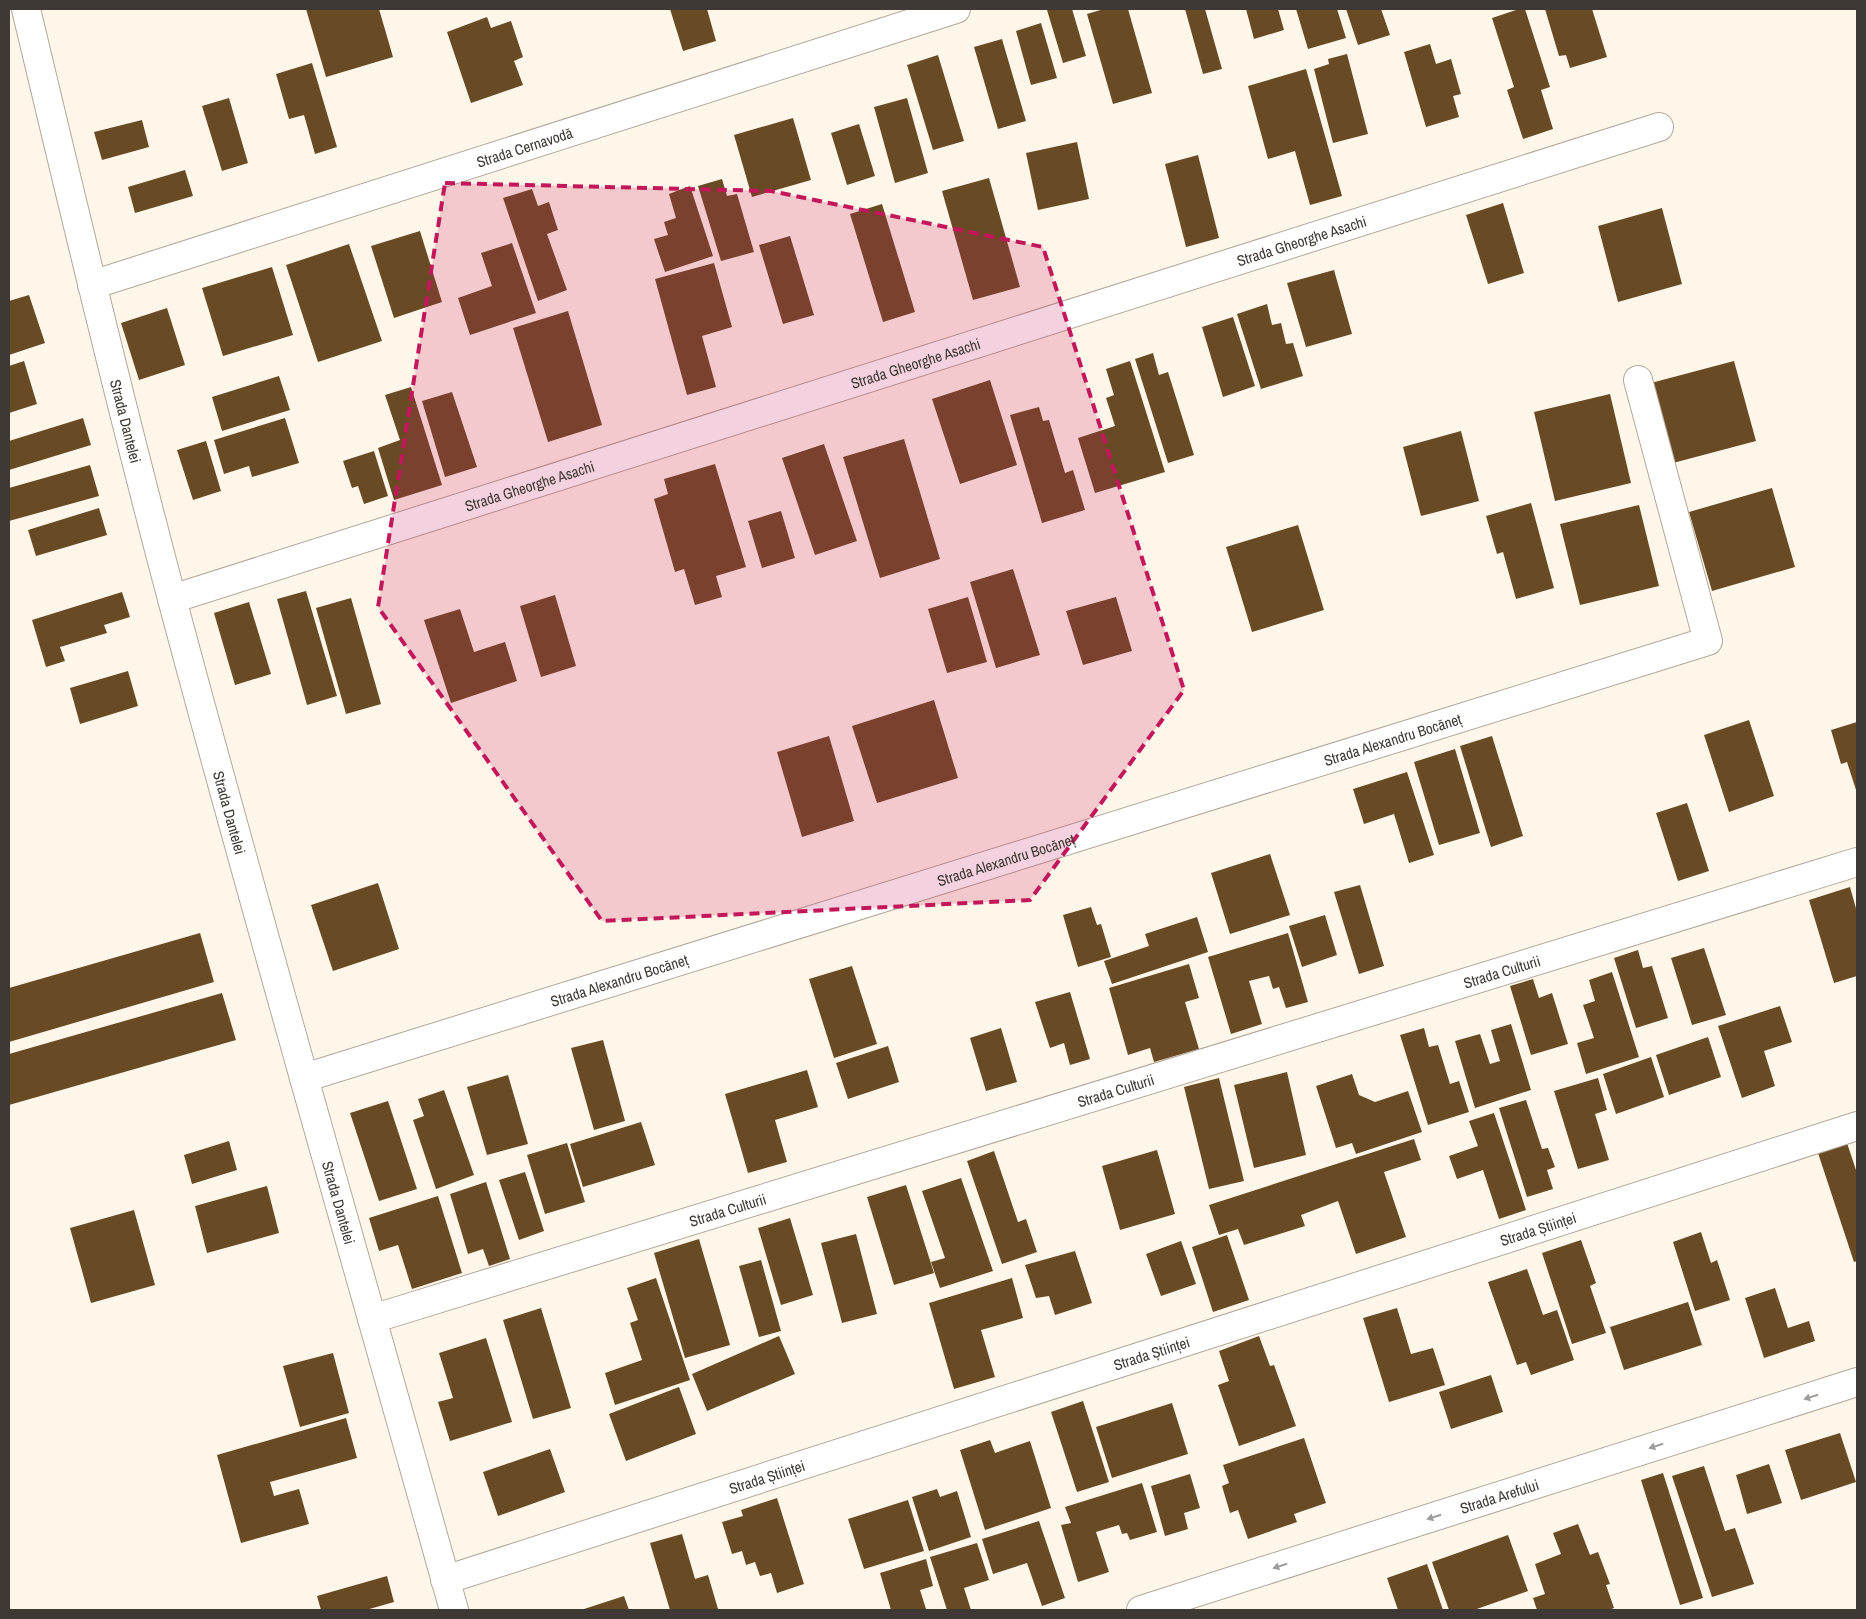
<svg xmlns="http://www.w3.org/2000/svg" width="1866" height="1619" font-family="'Archivo Narrow',sans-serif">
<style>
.building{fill:#684b24}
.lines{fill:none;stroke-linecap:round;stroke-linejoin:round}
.minor-casing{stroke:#b2a79a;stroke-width:30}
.minor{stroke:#fff;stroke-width:28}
.oneway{fill:#9e9c9a}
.marked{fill:#c2185b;fill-opacity:0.2;stroke:#c2185b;stroke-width:4;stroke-dasharray:10 6;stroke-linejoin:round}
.labels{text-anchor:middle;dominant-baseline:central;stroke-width:5;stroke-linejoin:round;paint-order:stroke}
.street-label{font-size:15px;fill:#3e3934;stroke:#fff}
</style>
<rect width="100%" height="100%" fill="#fff6ea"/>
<!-- building -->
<g class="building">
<path d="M 306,9 L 379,9 L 393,57 L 326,77 Z"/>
<path d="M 670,9 L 707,9 L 716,41 L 683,51 Z"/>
<path d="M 1049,9 L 1072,9 L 1086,56 L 1063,63 L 1047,10 Z"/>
<path d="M 1104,9 L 1128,9 L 1152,93 L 1113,104 L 1087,14 Z"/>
<path d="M 1185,9 L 1205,9 L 1222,69 L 1203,74 Z"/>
<path d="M 1246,9 L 1278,9 L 1284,30 L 1254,39 Z"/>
<path d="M 1296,9 L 1337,9 L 1346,38 L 1308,49 Z"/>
<path d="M 1346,9 L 1381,9 L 1390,35 L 1358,45 Z"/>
<path d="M 1519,9 L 1525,9 L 1550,87 L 1541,90 L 1553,129 L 1523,139 L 1507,90 L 1514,87 L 1492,18 Z"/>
<path d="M 1545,9 L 1592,9 L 1607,57 L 1570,68 L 1566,55 L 1559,56 Z"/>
<path d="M 487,17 L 491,28 L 511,21 L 523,57 L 514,61 L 523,85 L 471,103 L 447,32 Z"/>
<path d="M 1041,23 L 1057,78 L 1031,85 L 1016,31 Z"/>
<path d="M 1002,39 L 1026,121 L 998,129 L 974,47 Z"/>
<path d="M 1430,44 L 1436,64 L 1451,59 L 1461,94 L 1453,96 L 1459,117 L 1426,127 L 1404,52 Z"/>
<path d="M 1347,54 L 1368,134 L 1333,143 L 1314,69 L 1329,64 L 1328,59 Z"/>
<path d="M 938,55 L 964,141 L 933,150 L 907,65 Z"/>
<path d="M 312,63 L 337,147 L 315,154 L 304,115 L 289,119 L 276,74 Z"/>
<path d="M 1306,69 L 1342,196 L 1310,205 L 1295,151 L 1268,159 L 1248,86 Z"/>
<path d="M 229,98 L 248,163 L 222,171 L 202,106 Z"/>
<path d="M 907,98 L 928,173 L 895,183 L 874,107 Z"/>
<path d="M 793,118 L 811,180 L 752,197 L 734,135 Z"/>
<path d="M 142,120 L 149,147 L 102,160 L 94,132 Z"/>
<path d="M 859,124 L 875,176 L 847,185 L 831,133 Z"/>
<path d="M 1077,142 L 1089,199 L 1038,210 L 1026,153 Z"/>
<path d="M 1198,155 L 1219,238 L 1186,247 L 1165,164 Z"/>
<path d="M 185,170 L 193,196 L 135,213 L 128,187 Z"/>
<path d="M 989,178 L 1020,287 L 973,300 L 942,191 Z"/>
<path d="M 722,179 L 727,196 L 737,194 L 754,252 L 721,261 L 698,186 Z"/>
<path d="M 690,186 L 713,256 L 665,272 L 654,239 L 668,235 L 664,222 L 676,218 L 669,194 Z"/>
<path d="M 532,189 L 538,206 L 549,202 L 558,230 L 547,234 L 567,290 L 538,301 L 503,198 Z"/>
<path d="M 1503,203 L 1524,273 L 1488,284 L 1466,215 Z"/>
<path d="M 882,204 L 915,312 L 883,322 L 850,214 Z"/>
<path d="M 1662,208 L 1682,284 L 1618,302 L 1598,226 Z"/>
<path d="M 420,231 L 442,302 L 394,318 L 371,246 Z"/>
<path d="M 790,236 L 814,315 L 783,324 L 759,245 Z"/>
<path d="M 512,243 L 536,313 L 470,335 L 458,298 L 492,286 L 481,253 Z"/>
<path d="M 349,244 L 382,341 L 318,362 L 286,265 Z"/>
<path d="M 714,263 L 732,327 L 702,336 L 716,387 L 687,395 L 655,279 Z"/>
<path d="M 272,267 L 293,335 L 223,356 L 202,288 Z"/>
<path d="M 1334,270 L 1352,334 L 1306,347 L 1287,283 Z"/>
<path d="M 29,295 L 45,343 L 9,355 L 9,301 Z"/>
<path d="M 1267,304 L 1272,325 L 1281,323 L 1286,344 L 1293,343 L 1303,376 L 1261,389 L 1237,314 Z"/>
<path d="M 167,308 L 185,365 L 139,380 L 121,323 Z"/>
<path d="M 568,311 L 602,425 L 548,442 L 513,328 Z"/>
<path d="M 1233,317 L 1255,386 L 1223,397 L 1202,327 Z"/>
<path d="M 1153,353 L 1159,375 L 1168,372 L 1194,455 L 1168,463 L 1135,359 Z"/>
<path d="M 24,361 L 37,404 L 9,413 L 9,366 Z"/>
<path d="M 1130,361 L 1165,472 L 1095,493 L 1078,438 L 1115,426 L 1106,398 L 1114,395 L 1106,369 Z"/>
<path d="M 1734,361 L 1756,441 L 1673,463 L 1651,383 Z"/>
<path d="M 279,376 L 290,410 L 222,431 L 212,397 Z"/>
<path d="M 990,380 L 1017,465 L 960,484 L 932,399 Z"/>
<path d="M 411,387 L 442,485 L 394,500 L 378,448 L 400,440 L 385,395 Z"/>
<path d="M 452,392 L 477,467 L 445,477 L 422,401 Z"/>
<path d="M 1610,394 L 1631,483 L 1555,501 L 1534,412 Z"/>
<path d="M 1039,407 L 1043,421 L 1049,420 L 1065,473 L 1073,470 L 1085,510 L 1042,523 L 1010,415 Z"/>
<path d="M 83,418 L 91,445 L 9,470 L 9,441 Z"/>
<path d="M 285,418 L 299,463 L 252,477 L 249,466 L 224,474 L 214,440 Z"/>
<path d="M 1461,431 L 1479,501 L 1421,516 L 1403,447 Z"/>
<path d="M 904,439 L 940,559 L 880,578 L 843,457 Z"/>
<path d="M 206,441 L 221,491 L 193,500 L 177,450 Z"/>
<path d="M 824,444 L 857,541 L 815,555 L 782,458 Z"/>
<path d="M 374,451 L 388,496 L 364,504 L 358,486 L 352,488 L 343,461 Z"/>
<path d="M 715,464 L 746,567 L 716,576 L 722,597 L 695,605 L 684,569 L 675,572 L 654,499 L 668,494 L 664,479 Z"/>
<path d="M 90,465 L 99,496 L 9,521 L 9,488 Z"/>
<path d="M 1772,488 L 1795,567 L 1712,591 L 1689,512 Z"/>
<path d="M 1531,503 L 1554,588 L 1516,599 L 1503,552 L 1497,554 L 1486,516 Z"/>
<path d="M 1639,505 L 1659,586 L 1580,605 L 1560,524 Z"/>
<path d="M 99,508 L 107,535 L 36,556 L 28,530 Z"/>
<path d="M 781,511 L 795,558 L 762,568 L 748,521 Z"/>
<path d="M 1298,525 L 1324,610 L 1252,632 L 1226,547 Z"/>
<path d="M 1013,569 L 1040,655 L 996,668 L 970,582 Z"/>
<path d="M 306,591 L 337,696 L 307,705 L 277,599 Z"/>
<path d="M 122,592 L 130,617 L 104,625 L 107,633 L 60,647 L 65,661 L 46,667 L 32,620 Z"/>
<path d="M 555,595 L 576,666 L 541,677 L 520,606 Z"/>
<path d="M 968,597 L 987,662 L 947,673 L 928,609 Z"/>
<path d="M 1116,597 L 1132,651 L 1083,665 L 1066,611 Z"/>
<path d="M 351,598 L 381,704 L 346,714 L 316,608 Z"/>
<path d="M 249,602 L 271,674 L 235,685 L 214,613 Z"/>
<path d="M 460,609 L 474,652 L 505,642 L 517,681 L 451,703 L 424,620 Z"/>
<path d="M 128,671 L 138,706 L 80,724 L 70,688 Z"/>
<path d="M 934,700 L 958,778 L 877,803 L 852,726 Z"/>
<path d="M 1749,720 L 1774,796 L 1729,812 L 1704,735 Z"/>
<path d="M 1857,722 L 1857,793 L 1847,762 L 1841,764 L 1831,730 Z"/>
<path d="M 829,736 L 854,821 L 802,837 L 777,752 Z"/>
<path d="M 1492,736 L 1523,836 L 1491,847 L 1460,746 Z"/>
<path d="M 1455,749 L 1480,833 L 1439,845 L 1414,762 Z"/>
<path d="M 1407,772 L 1434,855 L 1409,863 L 1394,814 L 1364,824 L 1353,789 Z"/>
<path d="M 1687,803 L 1709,871 L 1678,881 L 1656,813 Z"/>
<path d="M 1270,854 L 1290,915 L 1230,934 L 1211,873 Z"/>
<path d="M 378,883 L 399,949 L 333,971 L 311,905 Z"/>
<path d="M 1360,885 L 1384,966 L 1359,974 L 1334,892 Z"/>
<path d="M 1850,887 L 1857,912 L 1857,976 L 1834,983 L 1809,900 Z"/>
<path d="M 1091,907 L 1097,925 L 1101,924 L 1111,957 L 1078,967 L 1063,915 Z"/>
<path d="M 1325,915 L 1337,955 L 1302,967 L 1289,926 Z"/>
<path d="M 1197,917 L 1208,952 L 1112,984 L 1104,961 L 1149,946 L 1145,934 Z"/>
<path d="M 200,933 L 214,982 L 9,1042 L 9,988 Z"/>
<path d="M 1288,933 L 1308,1002 L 1286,1008 L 1279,987 L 1273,989 L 1269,976 L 1249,981 L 1262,1024 L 1231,1034 L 1208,957 Z"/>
<path d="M 1704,948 L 1726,1015 L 1692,1025 L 1671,958 Z"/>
<path d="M 1638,950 L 1643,968 L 1652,966 L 1668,1018 L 1636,1028 L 1614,958 Z"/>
<path d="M 1189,964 L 1199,998 L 1185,1002 L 1199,1049 L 1154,1062 L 1150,1048 L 1128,1055 L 1109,988 Z"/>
<path d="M 852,966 L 877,1044 L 834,1058 L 809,979 Z"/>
<path d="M 1612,972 L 1639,1057 L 1586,1074 L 1577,1043 L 1594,1038 L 1583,1005 L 1595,1001 L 1589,980 Z"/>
<path d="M 1533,979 L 1539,998 L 1552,993 L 1568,1044 L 1531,1055 L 1510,986 Z"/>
<path d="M 1070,992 L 1090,1059 L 1070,1065 L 1064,1043 L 1050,1048 L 1035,1002 Z"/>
<path d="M 222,993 L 236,1040 L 9,1105 L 9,1054 Z"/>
<path d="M 1780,1006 L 1792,1042 L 1764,1051 L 1775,1086 L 1742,1098 L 1718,1026 Z"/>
<path d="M 1511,1024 L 1531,1090 L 1475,1108 L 1455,1041 L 1480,1034 L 1490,1064 L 1500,1061 L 1491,1030 Z"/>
<path d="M 1001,1028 L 1017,1082 L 986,1091 L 970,1038 Z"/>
<path d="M 1424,1028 L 1429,1047 L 1438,1045 L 1450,1084 L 1459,1081 L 1469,1112 L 1428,1125 L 1400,1035 Z"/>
<path d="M 1708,1037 L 1721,1077 L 1669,1095 L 1656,1055 Z"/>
<path d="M 603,1040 L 625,1121 L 594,1130 L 571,1048 Z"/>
<path d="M 888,1046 L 899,1082 L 848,1099 L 836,1063 Z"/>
<path d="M 1651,1057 L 1664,1097 L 1616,1114 L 1603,1074 Z"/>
<path d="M 807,1070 L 818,1107 L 775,1120 L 787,1162 L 748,1173 L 725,1094 Z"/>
<path d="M 1287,1072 L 1306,1155 L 1254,1168 L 1234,1085 Z"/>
<path d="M 1352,1074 L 1359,1095 L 1375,1102 L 1408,1091 L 1422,1132 L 1356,1154 L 1352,1143 L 1336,1148 L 1316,1086 Z"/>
<path d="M 508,1075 L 528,1144 L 487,1155 L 467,1087 Z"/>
<path d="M 1219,1078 L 1244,1181 L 1209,1189 L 1184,1087 Z"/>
<path d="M 1598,1078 L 1607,1110 L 1595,1114 L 1609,1160 L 1578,1169 L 1554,1091 Z"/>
<path d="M 444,1090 L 474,1175 L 436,1189 L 413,1120 L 424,1116 L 418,1099 Z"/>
<path d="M 1526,1100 L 1542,1149 L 1548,1148 L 1555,1167 L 1547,1170 L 1553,1189 L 1527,1197 L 1499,1108 Z"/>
<path d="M 388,1101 L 417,1189 L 379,1201 L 350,1113 Z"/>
<path d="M 1494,1113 L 1526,1210 L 1499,1219 L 1483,1170 L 1457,1179 L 1449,1156 L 1478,1146 L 1469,1121 Z"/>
<path d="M 641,1122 L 655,1165 L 583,1187 L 570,1144 Z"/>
<path d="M 1414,1139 L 1421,1160 L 1384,1172 L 1406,1237 L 1356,1254 L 1338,1201 L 1301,1215 L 1305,1226 L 1244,1245 L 1238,1229 L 1219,1235 L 1209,1205 Z"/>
<path d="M 229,1141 L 237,1170 L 192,1184 L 184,1155 Z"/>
<path d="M 567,1143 L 585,1202 L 545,1214 L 527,1155 Z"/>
<path d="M 1847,1143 L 1857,1173 L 1857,1261 L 1854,1262 L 1818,1153 Z"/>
<path d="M 1157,1150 L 1175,1214 L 1120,1230 L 1102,1166 Z"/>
<path d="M 994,1151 L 1018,1222 L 1026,1219 L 1037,1252 L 1002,1264 L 967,1161 Z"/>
<path d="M 525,1172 L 544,1231 L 519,1240 L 499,1180 Z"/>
<path d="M 961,1178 L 993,1271 L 940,1288 L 931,1262 L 945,1258 L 922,1191 Z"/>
<path d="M 486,1182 L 510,1259 L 489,1266 L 483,1249 L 468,1254 L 450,1194 Z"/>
<path d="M 906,1185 L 934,1273 L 894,1285 L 867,1197 Z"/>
<path d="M 267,1186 L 279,1233 L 207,1253 L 195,1206 Z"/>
<path d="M 438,1196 L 462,1273 L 412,1289 L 398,1245 L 379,1251 L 369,1218 Z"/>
<path d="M 134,1210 L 155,1285 L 91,1303 L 70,1228 Z"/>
<path d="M 790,1218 L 813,1295 L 781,1305 L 758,1228 Z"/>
<path d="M 1701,1232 L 1711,1263 L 1717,1260 L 1730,1300 L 1695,1311 L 1673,1242 Z"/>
<path d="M 856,1234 L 877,1314 L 842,1323 L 821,1243 Z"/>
<path d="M 1227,1235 L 1249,1300 L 1213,1312 L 1192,1247 Z"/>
<path d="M 699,1239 L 730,1345 L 685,1358 L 654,1253 Z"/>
<path d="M 1581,1240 L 1596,1283 L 1590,1286 L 1606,1333 L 1572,1344 L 1542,1253 Z"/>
<path d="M 1181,1241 L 1196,1284 L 1161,1296 L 1146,1254 Z"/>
<path d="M 1075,1251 L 1092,1303 L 1055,1315 L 1049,1296 L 1036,1298 L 1025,1265 Z"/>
<path d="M 761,1260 L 781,1331 L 759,1337 L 739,1266 Z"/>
<path d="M 1527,1269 L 1543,1315 L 1557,1310 L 1574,1360 L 1531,1375 L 1526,1362 L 1517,1365 L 1488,1282 Z"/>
<path d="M 656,1278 L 690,1380 L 615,1405 L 605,1373 L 642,1360 L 630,1323 L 638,1320 L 627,1288 Z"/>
<path d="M 1012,1278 L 1023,1318 L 981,1330 L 995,1377 L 954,1389 L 929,1303 Z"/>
<path d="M 1775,1288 L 1788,1328 L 1809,1321 L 1815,1341 L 1764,1358 L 1745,1298 Z"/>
<path d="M 1688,1302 L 1702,1345 L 1624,1370 L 1610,1327 Z"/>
<path d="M 541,1308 L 571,1408 L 533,1419 L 503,1320 Z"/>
<path d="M 1397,1308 L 1411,1354 L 1433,1348 L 1445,1385 L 1389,1402 L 1363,1318 Z"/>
<path d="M 779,1336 L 795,1374 L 707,1411 L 692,1374 Z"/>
<path d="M 1259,1336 L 1270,1366 L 1274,1365 L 1296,1426 L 1239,1446 L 1218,1385 L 1229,1381 L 1219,1351 Z"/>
<path d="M 486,1338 L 512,1422 L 450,1441 L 438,1402 L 453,1398 L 439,1353 Z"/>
<path d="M 333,1353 L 349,1413 L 300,1427 L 283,1366 Z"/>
<path d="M 1491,1375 L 1503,1412 L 1451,1429 L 1439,1392 Z"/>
<path d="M 679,1387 L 696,1434 L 626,1461 L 609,1414 Z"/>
<path d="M 1083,1401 L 1109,1482 L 1077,1492 L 1051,1412 Z"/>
<path d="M 1172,1403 L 1188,1454 L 1112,1478 L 1096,1427 Z"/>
<path d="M 346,1418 L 357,1458 L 270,1482 L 274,1496 L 299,1489 L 309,1524 L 241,1543 L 217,1455 Z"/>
<path d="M 1840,1433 L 1856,1482 L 1801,1500 L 1785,1450 Z"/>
<path d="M 1304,1438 L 1326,1503 L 1294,1514 L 1297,1522 L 1248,1539 L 1238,1510 L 1230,1513 L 1222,1486 L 1229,1483 L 1223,1465 Z"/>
<path d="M 990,1440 L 995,1453 L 1030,1441 L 1051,1508 L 985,1530 L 960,1450 Z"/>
<path d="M 550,1449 L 565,1492 L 498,1516 L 483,1472 Z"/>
<path d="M 1769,1464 L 1782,1503 L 1747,1514 L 1736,1475 Z"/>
<path d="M 1704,1466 L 1725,1531 L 1735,1528 L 1754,1584 L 1712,1597 L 1672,1476 Z"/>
<path d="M 1663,1473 L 1703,1598 L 1680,1605 L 1641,1480 Z"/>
<path d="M 1190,1474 L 1200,1508 L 1184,1513 L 1188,1529 L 1165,1536 L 1151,1486 Z"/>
<path d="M 1142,1483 L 1157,1532 L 1130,1540 L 1127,1533 L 1122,1534 L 1119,1525 L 1096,1532 L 1109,1572 L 1078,1582 L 1061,1525 L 1071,1523 L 1065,1507 Z"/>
<path d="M 937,1489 L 940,1497 L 957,1491 L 971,1537 L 929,1551 L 912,1497 Z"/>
<path d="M 777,1498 L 804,1584 L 777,1593 L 771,1573 L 760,1576 L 755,1562 L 746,1565 L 742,1551 L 732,1554 L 722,1522 L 743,1516 L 741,1510 Z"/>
<path d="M 908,1500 L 924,1551 L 864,1569 L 848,1519 Z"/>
<path d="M 1039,1521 L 1065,1598 L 1042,1606 L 1027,1563 L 993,1574 L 982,1539 Z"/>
<path d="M 1578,1524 L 1590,1555 L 1598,1552 L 1610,1584 L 1606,1585 L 1614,1608 L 1609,1610 L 1537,1610 L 1533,1598 L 1545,1594 L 1535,1564 L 1561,1554 L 1553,1533 Z"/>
<path d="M 682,1534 L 695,1579 L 708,1575 L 718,1609 L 670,1610 L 650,1543 Z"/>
<path d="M 1508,1535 L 1528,1591 L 1474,1610 L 1449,1610 L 1432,1562 Z"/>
<path d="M 977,1543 L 989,1580 L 964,1588 L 971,1610 L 947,1610 L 930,1557 Z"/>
<path d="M 926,1559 L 933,1586 L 920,1590 L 926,1609 L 920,1610 L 891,1610 L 880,1573 Z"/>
<path d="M 1427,1564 L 1443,1610 L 1398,1610 L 1387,1578 Z"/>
<path d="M 387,1576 L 394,1602 L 366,1610 L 321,1610 L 317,1596 Z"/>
<path d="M 624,1596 L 629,1610 L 581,1610 Z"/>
</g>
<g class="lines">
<!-- minor casing -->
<g class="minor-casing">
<g id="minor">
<path id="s1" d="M 26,9 C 73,206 120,403 172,599 C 262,937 360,1273 454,1610"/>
<path id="s2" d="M 92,285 L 956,9"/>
<path id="s3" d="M 172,599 L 1659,127"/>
<path id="s4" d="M 304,1078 L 1708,641 L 1638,380"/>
<path id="s5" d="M 372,1319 L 1857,862"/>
<path id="s6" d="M 445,1580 L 1857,1126"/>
<path id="s7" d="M 1141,1610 L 1857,1382"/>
</g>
</g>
<!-- minor -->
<use href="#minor" class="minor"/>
</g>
<!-- one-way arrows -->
<defs><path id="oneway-solid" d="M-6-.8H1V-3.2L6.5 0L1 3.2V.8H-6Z" transform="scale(1.25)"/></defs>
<g class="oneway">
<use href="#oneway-solid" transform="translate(1811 1397) rotate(162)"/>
<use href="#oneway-solid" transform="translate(1656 1446) rotate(162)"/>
<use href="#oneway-solid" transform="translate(1434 1517) rotate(162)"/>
<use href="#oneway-solid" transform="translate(1280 1566) rotate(162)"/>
</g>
<!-- marked area -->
<path class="marked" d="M 445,183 L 771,191 L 1043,247 L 1184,690 L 1030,900 L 602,921 L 378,607 Z"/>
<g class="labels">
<!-- street labels -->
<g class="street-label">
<text stroke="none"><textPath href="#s2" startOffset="454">Strada Cernavodă</textPath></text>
<text stroke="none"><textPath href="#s3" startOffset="1185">Strada Gheorghe Asachi</textPath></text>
<text stroke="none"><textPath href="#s3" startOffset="780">Strada Gheorghe Asachi</textPath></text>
<text stroke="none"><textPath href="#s1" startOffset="424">Strada Dantelei</textPath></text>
<text stroke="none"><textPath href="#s3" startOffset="375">Strada Gheorghe Asachi</textPath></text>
<text stroke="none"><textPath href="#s4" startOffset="1140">Strada Alexandru Bocăneț</textPath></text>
<text stroke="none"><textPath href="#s1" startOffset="829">Strada Dantelei</textPath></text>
<text stroke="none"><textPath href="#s4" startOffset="735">Strada Alexandru Bocăneț</textPath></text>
<text stroke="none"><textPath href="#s5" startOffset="1182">Strada Culturii</textPath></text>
<text stroke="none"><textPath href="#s4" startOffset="330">Strada Alexandru Bocăneț</textPath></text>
<text stroke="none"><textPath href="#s5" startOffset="778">Strada Culturii</textPath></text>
<text stroke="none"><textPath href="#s1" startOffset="1234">Strada Dantelei</textPath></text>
<text stroke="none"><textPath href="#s5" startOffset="372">Strada Culturii</textPath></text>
<text stroke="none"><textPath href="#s6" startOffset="1148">Strada Științei</textPath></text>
<text stroke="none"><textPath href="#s6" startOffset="742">Strada Științei</textPath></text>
<text stroke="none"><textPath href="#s6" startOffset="338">Strada Științei</textPath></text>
<text stroke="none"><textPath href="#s7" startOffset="376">Strada Arefului</textPath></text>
</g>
</g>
<!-- border -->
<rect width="1866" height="1619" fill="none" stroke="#3e3934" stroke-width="20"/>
</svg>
